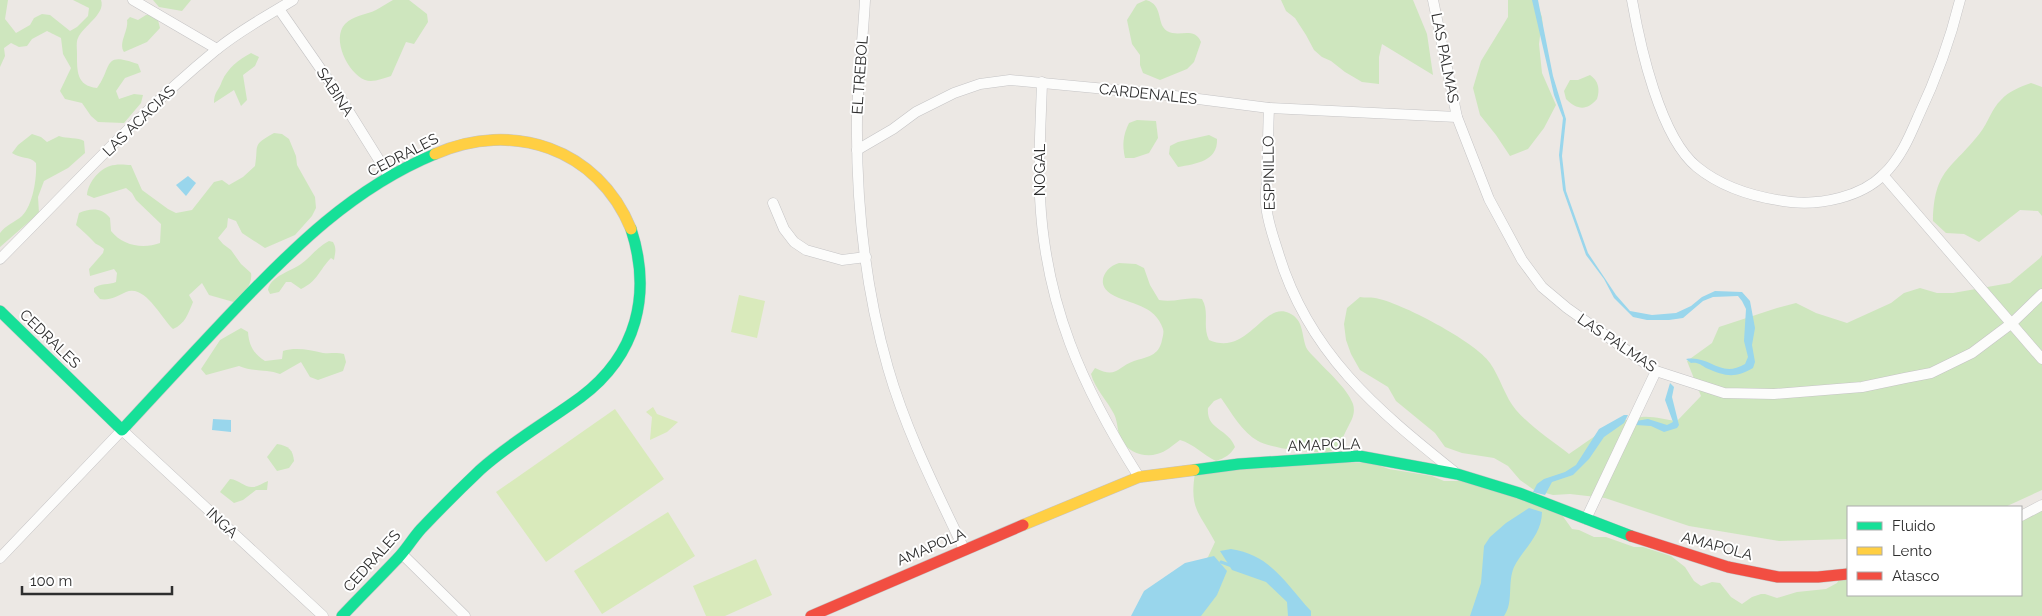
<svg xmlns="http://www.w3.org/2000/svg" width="2042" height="616" font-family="Raleway,sans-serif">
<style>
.green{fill:#cee6be}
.pitch{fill:#d9eabb}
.water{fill:#99d6ec}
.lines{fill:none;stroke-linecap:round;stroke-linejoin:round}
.stream{stroke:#99d6ec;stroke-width:3}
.street-casing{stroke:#c5c4c5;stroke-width:11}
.fast-casing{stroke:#c5c4c5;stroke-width:12}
.slow-casing{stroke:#c5c4c5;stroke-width:12}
.jam-casing{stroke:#c5c4c5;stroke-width:12}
.street{stroke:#fcfcfb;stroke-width:10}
.fast{stroke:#16e098;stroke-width:11}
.slow{stroke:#ffcf43;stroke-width:11}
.jam{stroke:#f24e42;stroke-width:11}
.labels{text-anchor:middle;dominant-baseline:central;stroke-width:4;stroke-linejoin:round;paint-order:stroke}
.street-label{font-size:15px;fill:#2e2e2e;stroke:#fff}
</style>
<rect width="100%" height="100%" fill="#ece8e4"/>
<!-- green -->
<g class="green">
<path d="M 0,0 L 8,0 L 5,19 L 16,33 L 30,25 L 34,18 L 42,14 L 50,15 L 70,31 L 77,27 L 88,16 L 89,8 L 73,0 L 101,0 C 106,14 83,26 78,38 C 76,42 77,48 77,53 C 77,70 76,86 97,88 C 113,66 102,51 138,64 L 141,72 L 125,78 L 116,91 L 119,99 L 134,94 L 143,95 L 141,103 L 124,123 L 98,122 L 91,116 L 82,103 L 65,99 L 60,91 L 71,68 L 63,54 L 61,38 L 47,31 L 32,39 L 27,46 L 19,47 L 11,43 L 4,48 L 5,56 L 0,67 Z"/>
<path d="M 153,0 L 191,0 L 182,11 L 159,7 Z"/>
<path d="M 393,0 L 409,0 L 427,14 L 428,22 L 414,44 L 406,42 L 391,76 C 384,78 373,83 365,80 C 348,73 331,39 345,24 C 354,15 366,15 376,10 C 382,7 387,3 393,0 Z"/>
<path d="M 1146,0 C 1164,5 1156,24 1167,31 C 1179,38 1194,26 1201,42 L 1194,62 L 1187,69 L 1160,80 L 1143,73 L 1140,65 L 1140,55 L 1132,44 L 1127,20 L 1137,4 Z"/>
<path d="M 1281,0 L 1413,0 L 1427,34 L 1433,75 L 1382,44 L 1379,57 L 1379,84 L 1362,82 L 1345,72 L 1331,61 L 1322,57 L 1314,50 L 1306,35 L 1295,18 L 1286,11 Z"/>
<path d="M 1508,0 L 1536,0 L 1542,17 L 1543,28 L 1540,36 L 1539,44 L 1542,73 L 1556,105 L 1544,128 L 1528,149 L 1510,156 L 1496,135 L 1480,115 L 1473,88 L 1481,61 L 1508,17 Z"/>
<path d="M 146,15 L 151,15 L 158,20 L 160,28 L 147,42 L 124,52 C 118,43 129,30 127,20 L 130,17 L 138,20 Z"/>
<path d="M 251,53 L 259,57 L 255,66 L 243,75 L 247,100 L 241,106 L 234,90 L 214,103 C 214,91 219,91 222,81 C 228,68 238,60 251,53 Z"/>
<path d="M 1590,75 C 1599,81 1600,90 1597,99 C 1587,111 1577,110 1566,99 L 1564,91 L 1570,80 L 1578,80 Z"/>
<path d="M 2031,83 L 2042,87 L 2042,216 L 2038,211 L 2020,210 L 1979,242 L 1964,234 L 1946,233 L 1933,221 C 1934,169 1952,169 1980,133 C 1988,123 1992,108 2001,100 C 2009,91 2020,87 2031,83 Z"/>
<path d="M 1137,120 L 1156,121 L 1158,138 L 1149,153 L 1134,158 L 1125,158 C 1122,145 1123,135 1129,123 Z"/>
<path d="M 274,133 L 282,134 L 289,139 L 296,156 L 297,165 L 315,197 L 316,208 L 312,216 L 295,235 L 265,248 L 242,233 L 236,221 L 228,218 L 227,227 L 218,238 L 223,244 L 231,250 L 241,264 L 251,273 C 253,284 243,294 237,303 L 209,295 L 202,283 L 189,295 L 193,302 C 188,314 185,324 173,329 C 161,318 145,284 126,292 C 118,296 109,301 100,299 L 94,292 L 94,288 C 100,283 109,285 116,282 L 117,273 L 114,269 L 90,276 L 89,269 L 103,253 L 104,249 C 100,245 96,245 93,241 C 88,236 82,230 76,225 L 79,213 C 90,208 102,207 110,218 L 111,231 C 123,246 143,249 160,243 L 161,224 L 136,200 L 132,193 L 126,188 L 94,198 L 87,195 C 88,182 101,166 115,165 C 120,164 126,165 131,165 L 142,190 L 168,209 L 176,213 L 192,210 L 214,182 L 222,180 L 229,185 L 243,177 L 255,166 C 259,144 251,146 274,133 Z"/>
<path d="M 32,134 L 41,137 L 47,142 L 59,136 C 67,139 78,137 84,141 L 85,153 L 68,168 L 44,181 L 38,197 L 39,213 L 0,247 L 0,233 C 6,225 15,222 22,216 C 33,205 37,178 36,163 C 30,156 20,159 12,153 L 18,145 Z"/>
<path d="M 1209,135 L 1217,139 C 1218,161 1196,164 1178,167 L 1169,154 L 1170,146 L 1178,142 Z"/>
<path d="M 329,241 L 333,242 C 337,249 335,253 334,260 L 331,258 C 319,270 318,281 301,289 L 291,282 L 286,282 L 279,292 L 270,294 L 268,290 C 270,276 292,271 301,264 C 312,256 316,248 329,241 Z"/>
<path d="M 2042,255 L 2042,490 L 2005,507 L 1848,507 L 1848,539 L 1779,541 L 1689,526 L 1605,498 L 1570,494 L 1553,495 L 1534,490 L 1520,480 L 1508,466 L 1494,458 L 1462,453 L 1445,447 L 1435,433 L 1396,401 L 1388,387 L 1360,370 L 1351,354 L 1346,340 L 1344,324 L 1347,308 L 1360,297 C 1365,298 1370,297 1375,298 C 1400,302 1476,342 1490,363 C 1500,377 1505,397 1516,410 C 1531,427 1551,440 1569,454 C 1590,440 1616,418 1642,417 C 1653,416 1666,420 1677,421 L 1701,396 L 1687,361 L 1712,343 L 1719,327 L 1777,308 L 1796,303 L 1816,313 L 1847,323 L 1891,303 L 1904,293 L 1920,288 L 1937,293 L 1953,293 L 2010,283 L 2040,258 Z"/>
<path d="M 1119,263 L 1136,264 L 1144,268 L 1150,285 L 1159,300 C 1175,303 1187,296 1202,299 C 1210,312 1202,326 1209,340 C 1248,357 1263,301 1289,313 C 1305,320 1301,337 1307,349 C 1309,352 1312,355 1315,358 C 1326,370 1348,389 1353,404 C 1356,414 1351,421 1347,429 C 1343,436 1340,448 1332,451 C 1319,455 1269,448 1258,441 C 1242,432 1231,412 1221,398 L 1214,401 L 1208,408 C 1206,430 1228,428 1235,447 C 1230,455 1225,458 1216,461 C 1203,455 1194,444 1180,440 C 1173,445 1166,452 1157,454 C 1144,458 1128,452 1121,440 C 1117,431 1118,422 1114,414 C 1107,400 1095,389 1091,374 L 1095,368 C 1117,379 1117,367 1134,361 C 1147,357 1159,356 1162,340 C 1163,336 1164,332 1163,329 C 1155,304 1130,305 1111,294 C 1095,284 1105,267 1119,263 Z"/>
<path d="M 241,328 L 248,332 C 249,346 254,354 265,361 L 282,359 L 283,351 C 296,347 310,350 323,353 C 330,354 337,352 344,354 L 346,362 L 343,371 L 318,380 L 310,377 L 301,362 L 280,374 C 266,369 252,372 239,366 L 206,375 L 201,369 L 220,340 Z"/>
<path d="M 277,444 C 289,446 293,450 294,461 L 289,468 L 277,471 L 267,457 Z"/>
<path d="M 1299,461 L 1372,463 L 1389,469 L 1432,476 L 1444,481 L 1464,481 L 1502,492 L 1562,515 L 1572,529 L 1579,530 L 1594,537 L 1606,537 L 1634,547 L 1643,547 L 1671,556 L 1685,567 L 1694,581 L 1701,586 L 1712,582 L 1720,583 L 1731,597 L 1742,604 L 1752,597 L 1761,594 L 1765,594 L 1777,598 L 1797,592 L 1826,589 L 1837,583 L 1848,564 L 1848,595 L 2021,595 L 2021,519 L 2042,500 L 2042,616 L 1175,616 L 1202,563 L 1208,557 L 1215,542 C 1200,513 1189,510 1195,473 Z"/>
<path d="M 230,479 C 240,480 245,488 253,487 C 257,487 263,483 268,481 L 267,490 L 256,490 L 243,500 L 234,503 L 220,492 Z"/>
</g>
<!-- pitch -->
<g class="pitch">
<path d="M 739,295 L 765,301 L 757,338 L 731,332 Z"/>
<path d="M 653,407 L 657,414 L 678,422 L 667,432 L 650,440 L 652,417 L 646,412 Z"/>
<path d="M 615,409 L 664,479 L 546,562 L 496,492 Z"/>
<path d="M 668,512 L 695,556 L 602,614 L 574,571 Z"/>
<path d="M 756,559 L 772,595 L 725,616 L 706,616 L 693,586 Z"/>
</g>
<!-- water -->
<g class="water">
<path d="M 1532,0 L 1538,0 L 1553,76 L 1566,119 L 1562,156 L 1566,191 L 1588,253 L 1616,295 L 1630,311 L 1652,315 L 1676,313 L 1691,306 L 1702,297 L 1715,291 L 1742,292 L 1750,301 L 1755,328 L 1752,345 L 1755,362 L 1753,368 C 1734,379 1725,376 1706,368 C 1701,365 1698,362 1691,363 L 1686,359 C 1711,355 1720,379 1745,364 L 1748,357 L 1744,341 L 1746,309 L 1742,301 L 1738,296 L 1713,297 L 1703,301 L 1683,318 L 1669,320 L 1647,320 L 1633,317 L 1614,298 L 1604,279 L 1586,255 L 1563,190 L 1559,155 L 1563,118 L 1554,95 Z"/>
<path d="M 188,176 L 196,183 L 186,196 L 176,185 Z"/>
<path d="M 1670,383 L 1674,387 L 1672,397 L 1679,425 L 1677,428 L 1664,432 L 1651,426 L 1636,425 L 1636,421 L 1648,419 L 1667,425 L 1673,422 L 1665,400 Z"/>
<path d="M 1624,415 L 1628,415 L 1624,423 L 1604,437 L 1589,459 L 1573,475 L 1552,482 L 1545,495 L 1533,492 L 1537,484 L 1544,479 L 1565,472 L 1576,465 L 1599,429 Z"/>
<path d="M 213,419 L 231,420 L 231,432 L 212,430 Z"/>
<path d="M 1529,508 L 1542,512 C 1542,535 1523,549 1514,567 C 1507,583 1514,602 1504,616 L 1470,616 L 1481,583 L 1484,546 L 1490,537 L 1506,523 Z"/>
<path d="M 1231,549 C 1271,555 1285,583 1311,611 L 1311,616 L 1288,616 L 1287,602 L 1266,582 L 1232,570 L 1220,551 Z"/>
<path d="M 1214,556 L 1227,571 L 1217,595 L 1201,616 L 1131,616 L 1144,591 L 1185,563 Z"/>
</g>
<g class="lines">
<!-- stream -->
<path class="stream" d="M 1221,562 L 1232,566"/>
<!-- street casing -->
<g class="street-casing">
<g id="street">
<path d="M 133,0 L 217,49"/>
<path d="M 865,0 C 863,39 858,78 857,117 C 856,200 865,288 888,368 C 906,431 936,490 964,549"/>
<path d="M 1433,0 L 1457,117 L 1489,199 L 1522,260 L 1542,287 L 1567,308 L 1656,371 L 1724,393 L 1774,394 L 1862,387 L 1905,378 L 1931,373 L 1972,353 L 2012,323 L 2042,294"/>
<path d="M 1632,0 C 1640,46 1660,137 1697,167 C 1724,189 1757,198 1791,202 C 1821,205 1861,197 1883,175 C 1900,159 1909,138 1918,117 C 1936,79 1950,41 1960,0"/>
<path d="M 279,9 L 336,91 L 389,176"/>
<path d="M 1042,82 C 1041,120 1038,159 1040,197 C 1045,304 1082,387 1139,477"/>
<path d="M 1269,108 C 1268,131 1268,154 1267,177 C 1267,186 1265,195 1266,204 C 1267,220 1273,236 1278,252 C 1308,353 1376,409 1456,473"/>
<path d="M 857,150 L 893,129 L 916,112 L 954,93 L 980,84 L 1010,80 L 1159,94 L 1269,108 L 1457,117"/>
<path d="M 1883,175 L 2042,359"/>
<path d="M 773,203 L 784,229 L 794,242 L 806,250 L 842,260 L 866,257"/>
<path d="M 0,259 C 71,188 139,113 216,50 C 240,30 267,16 293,0"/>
<path d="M 2021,516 L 2042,505"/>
<path d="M 1586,519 L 1656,371"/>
<path d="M 402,554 L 465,616"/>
<path d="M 0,558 L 122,430 L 323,616"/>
</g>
</g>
<!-- fast casing -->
<g class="fast-casing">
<g id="fast">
<path d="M 0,311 L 122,430 C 159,390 196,350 233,311 C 293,248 353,188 435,154"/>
<path d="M 1194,470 L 1239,464 L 1359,456 L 1457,474 L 1519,493 L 1631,536"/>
<path d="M 342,616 C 360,597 379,578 397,559 C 406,550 412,539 421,529 C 440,509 460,489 480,470 C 511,442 547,422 581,397 C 637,355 652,294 631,229"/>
</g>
</g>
<!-- slow casing -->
<g class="slow-casing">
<g id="slow">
<path d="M 435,154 C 512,120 598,148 631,229"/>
<path d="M 1023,525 L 1139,477 L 1194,470"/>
</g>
</g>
<!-- jam casing -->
<g class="jam-casing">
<g id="jam">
<path d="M 1631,536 L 1728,567 L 1778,577 L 1818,577 L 1848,574"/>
<path d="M 811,616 L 1023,525"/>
</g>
</g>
<!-- street -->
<use href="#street" class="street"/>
<!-- fast -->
<use href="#fast" class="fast"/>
<!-- slow -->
<use href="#slow" class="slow"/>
<!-- jam -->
<use href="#jam" class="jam"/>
</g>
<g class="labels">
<!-- street labels -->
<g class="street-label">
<text transform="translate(1445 58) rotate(79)">LAS PALMAS</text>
<text transform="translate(860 75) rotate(-86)">EL TREBOL</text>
<text transform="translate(335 92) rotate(57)">SABINA</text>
<text transform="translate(1148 94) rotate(6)">CARDENALES</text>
<text transform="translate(139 121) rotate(-44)">LAS ACACIAS</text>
<text transform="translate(403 155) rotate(-27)">CEDRALES</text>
<text transform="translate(1040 170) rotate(-90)">NOGAL</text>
<text transform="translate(1269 173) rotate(-91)">ESPINILLO</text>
<text transform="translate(50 339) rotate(44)">CEDRALES</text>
<text transform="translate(1617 343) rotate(34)">LAS PALMAS</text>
<text transform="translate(1324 445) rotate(-2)">AMAPOLA</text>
<text transform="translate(222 523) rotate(43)">INGA</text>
<text transform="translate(1717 546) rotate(15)">AMAPOLA</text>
<text transform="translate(931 547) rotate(-23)">AMAPOLA</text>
<text transform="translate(372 561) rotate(-48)">CEDRALES</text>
</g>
</g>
<!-- legend -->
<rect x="1847" y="506" width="175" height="90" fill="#ffffff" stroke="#ababab"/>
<rect x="1857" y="522" width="25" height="8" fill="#16e098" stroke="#ababab"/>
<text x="1892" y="531" font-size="15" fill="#2e2e2e">Fluido</text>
<rect x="1857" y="547" width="25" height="8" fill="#ffcf43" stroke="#ababab"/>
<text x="1892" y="556" font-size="15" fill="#2e2e2e">Lento</text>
<rect x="1857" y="572" width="25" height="8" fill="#f24e42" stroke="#ababab"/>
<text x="1892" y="581" font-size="15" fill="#2e2e2e">Atasco</text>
<!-- scale -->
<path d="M22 586v8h150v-8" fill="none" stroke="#2e2e2e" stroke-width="2.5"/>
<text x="30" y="586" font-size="15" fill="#2e2e2e" stroke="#ffffff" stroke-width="4" paint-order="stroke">100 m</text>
</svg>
